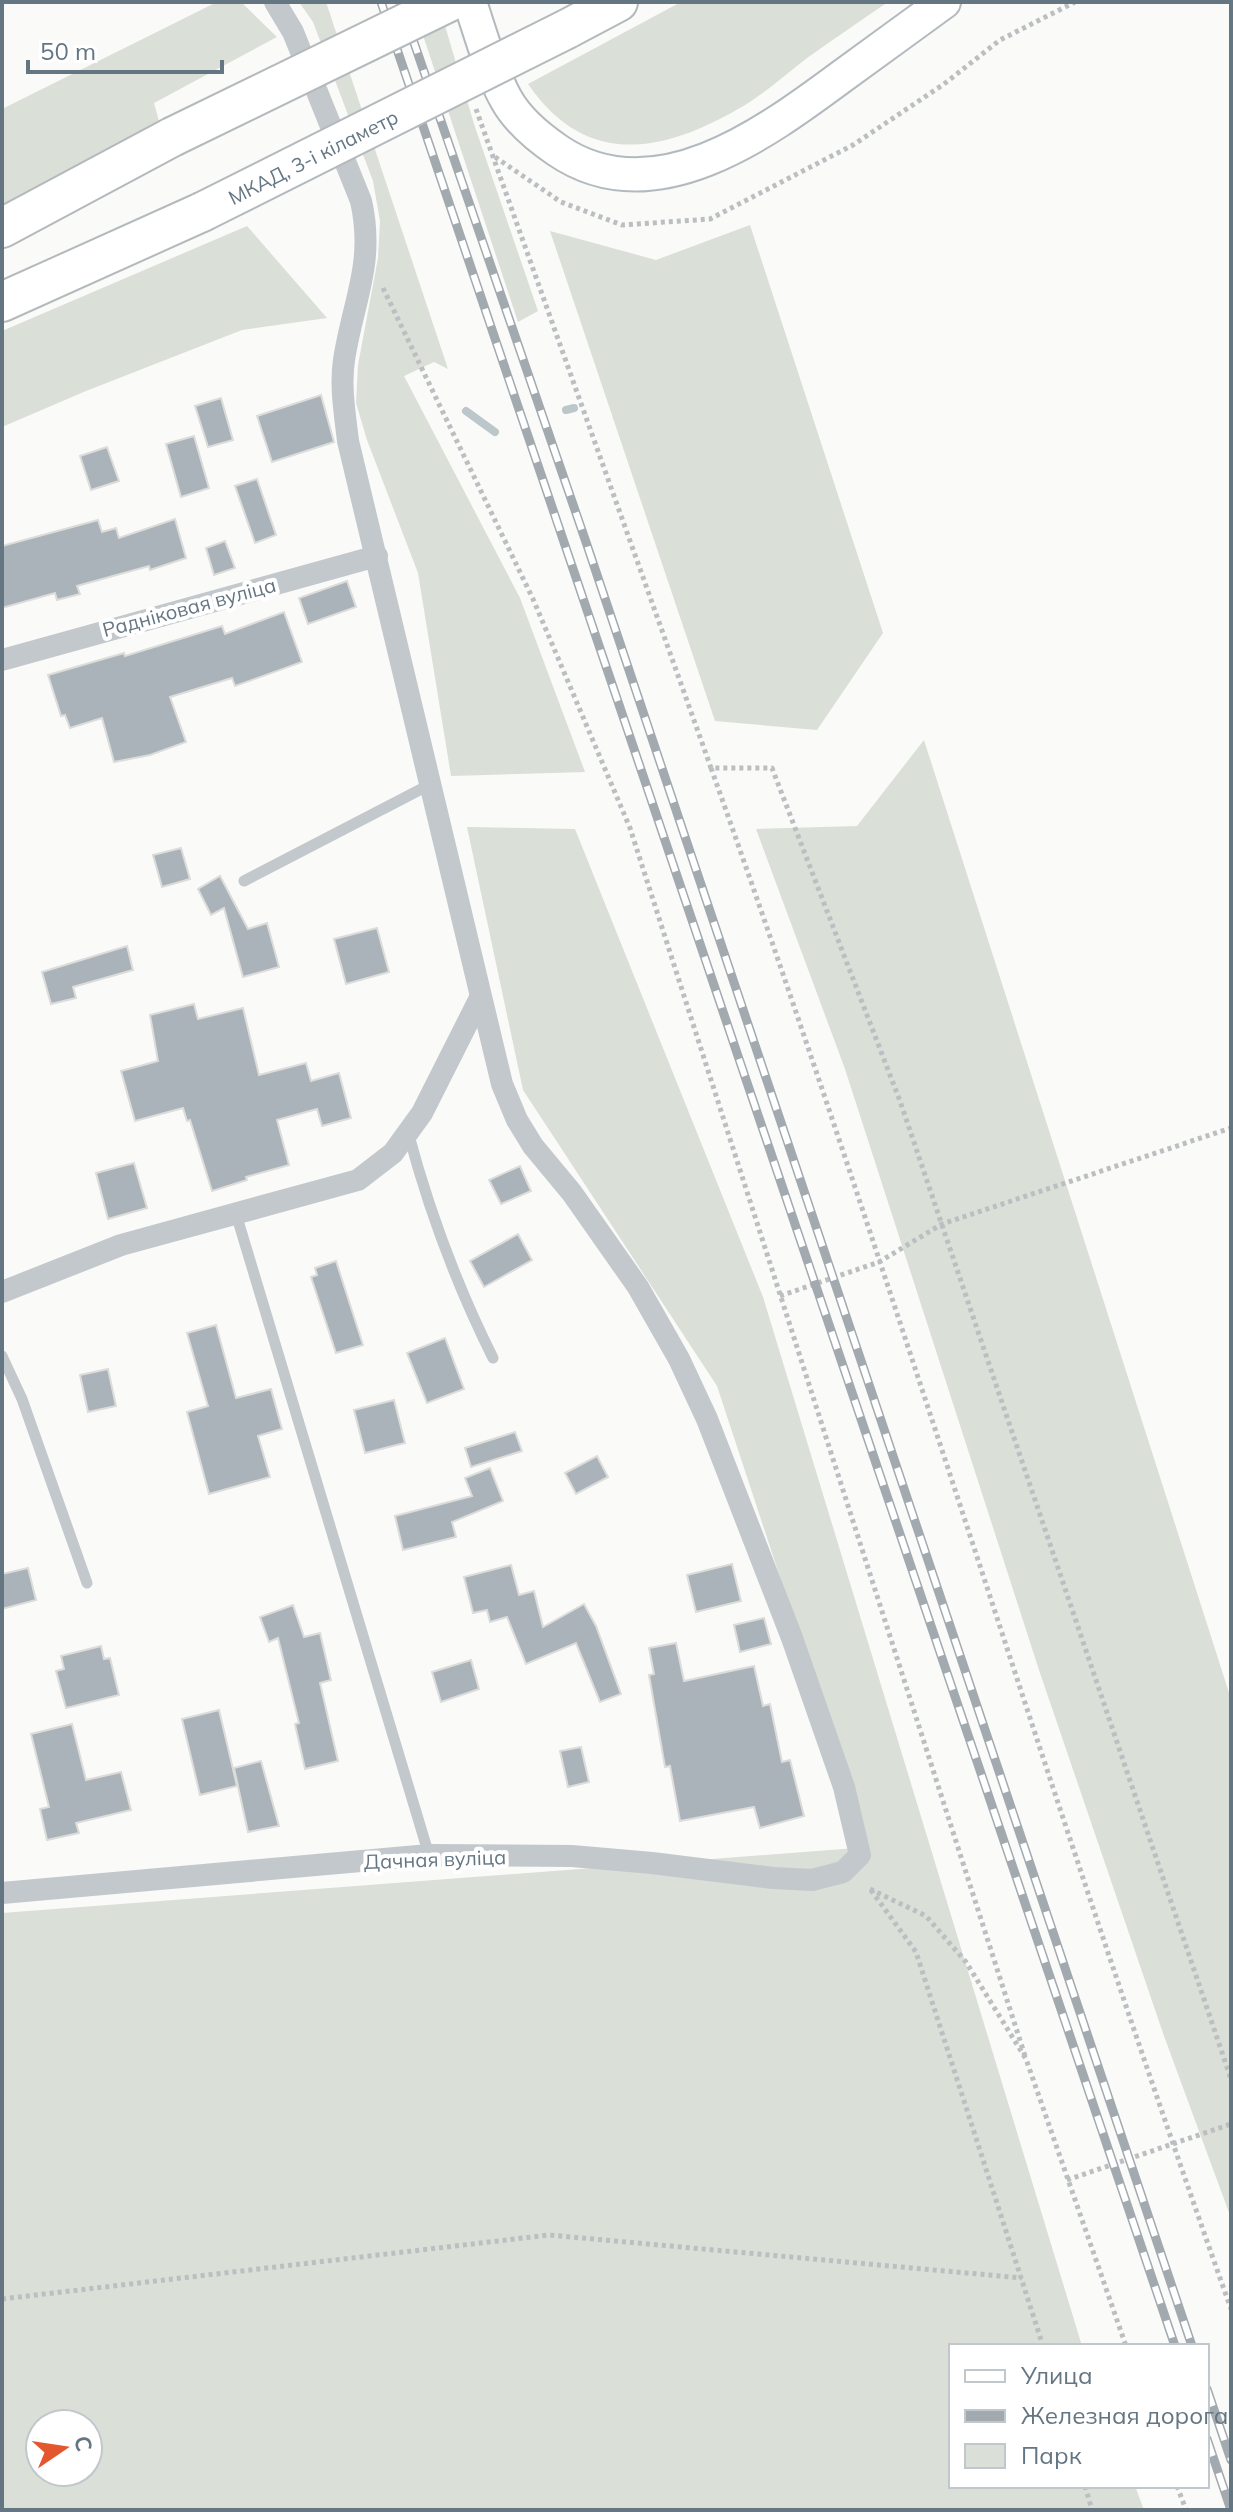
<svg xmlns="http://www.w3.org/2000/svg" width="1233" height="2512" font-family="Mulish,sans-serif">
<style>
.green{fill:#dadfd7;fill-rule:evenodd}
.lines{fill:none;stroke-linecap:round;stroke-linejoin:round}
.stream{stroke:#bbc7cb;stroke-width:8}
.building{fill:#aab3b9;stroke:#dcdcda;stroke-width:2}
.secondary-casing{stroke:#b3babf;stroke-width:36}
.trunk-casing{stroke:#b4b9bd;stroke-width:42}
.path{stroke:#bbbfc2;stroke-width:5;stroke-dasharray:4 4;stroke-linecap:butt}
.service{stroke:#c3c8cc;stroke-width:11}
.minor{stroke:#c3c8cc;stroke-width:22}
.secondary{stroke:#fff;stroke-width:32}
.trunk{stroke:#fff;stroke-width:38}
.rail-casing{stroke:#a2aab0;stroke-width:9}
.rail{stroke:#fff;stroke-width:6;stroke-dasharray:18;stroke-linecap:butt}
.trunk-bridge-casing{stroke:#b4b9bd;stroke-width:42;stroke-linecap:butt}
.trunk-bridge{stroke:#fff;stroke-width:38}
.labels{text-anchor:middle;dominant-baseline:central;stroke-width:8;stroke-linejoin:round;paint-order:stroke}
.street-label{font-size:20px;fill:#657683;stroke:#fff}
</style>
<rect width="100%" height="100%" fill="#fafaf8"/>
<!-- green -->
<g class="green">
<path d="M 217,2 L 241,2 L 277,37 L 154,103 L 160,125 L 2,206 L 2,109 Z"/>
<path d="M 299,2 L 326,2 L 448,369 L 434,362 L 404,376 L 520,598 L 585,772 L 451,776 L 418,573 L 367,440 L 356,403 L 358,365 L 378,258 L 380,221 L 373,181 L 313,22 Z"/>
<path d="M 412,2 L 438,2 L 474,124 L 538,311 L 518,322 Z"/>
<path d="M 681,2 L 888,2 C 861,20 834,39 807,58 C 785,75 763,95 738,109 C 660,154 585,167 528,84 Z"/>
<path d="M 750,225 L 883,633 L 817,730 L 715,721 L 550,231 L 656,260 Z"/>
<path d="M 247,226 L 327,318 L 242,330 L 86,391 L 2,427 L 2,331 Z"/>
<path d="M 924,740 L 1231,1699 L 1231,2218 L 1164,2036 L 1039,1670 L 845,1069 L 756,829 L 857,826 Z"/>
<path d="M 467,827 L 575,829 L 763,1297 L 1082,2346 L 951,2346 L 951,2486 L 1135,2486 L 1144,2510 L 2,2510 L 2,1913 L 869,1847 L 717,1386 L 523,1090 ZM 40,2424 L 88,2424 L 88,2472 L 40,2472 Z"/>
</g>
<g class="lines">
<!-- stream -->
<g class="stream">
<path d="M 566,410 L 574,408"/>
<path d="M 466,411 L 495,432"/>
</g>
</g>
<!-- building -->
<g class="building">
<path d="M 321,395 L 334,442 L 272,462 L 257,416 Z"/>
<path d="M 221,398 L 233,440 L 208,447 L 195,406 Z"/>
<path d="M 194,436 L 209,488 L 181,497 L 166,444 Z"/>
<path d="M 107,447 L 119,481 L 91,490 L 80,456 Z"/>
<path d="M 257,479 L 276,535 L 255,543 L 235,486 Z"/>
<path d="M 175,519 L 186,558 L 150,570 L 149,566 L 77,586 L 80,594 L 57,600 L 55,593 L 2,608 L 2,546 L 98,520 L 102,532 L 116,528 L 119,538 Z"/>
<path d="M 225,541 L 235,568 L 214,575 L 206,548 Z"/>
<path d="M 347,581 L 356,607 L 308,624 L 299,598 Z"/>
<path d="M 284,612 L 302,662 L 235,686 L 232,678 L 170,697 L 186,742 L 150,755 L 114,762 L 102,718 L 70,728 L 65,715 L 61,716 L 48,675 L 124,653 L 125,656 L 222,626 L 225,634 Z"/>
<path d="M 181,848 L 190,879 L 162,887 L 153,855 Z"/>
<path d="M 220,876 L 248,929 L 267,923 L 279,967 L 243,977 L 224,908 L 211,915 L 198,889 Z"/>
<path d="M 377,928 L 389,972 L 346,984 L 334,939 Z"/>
<path d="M 127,946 L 133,970 L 73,987 L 76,998 L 51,1004 L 42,972 Z"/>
<path d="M 194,1004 L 198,1019 L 243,1008 L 259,1075 L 306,1063 L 311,1081 L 339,1073 L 351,1118 L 322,1126 L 317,1109 L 277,1120 L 289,1165 L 246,1177 L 247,1180 L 212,1191 L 190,1120 L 187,1121 L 183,1108 L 135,1121 L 121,1071 L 158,1061 L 150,1015 Z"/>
<path d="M 134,1163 L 147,1208 L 108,1219 L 96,1173 Z"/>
<path d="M 520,1166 L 531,1191 L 501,1204 L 489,1180 Z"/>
<path d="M 518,1234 L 532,1260 L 484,1287 L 470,1261 Z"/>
<path d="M 336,1261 L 363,1345 L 336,1353 L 311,1277 L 317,1275 L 315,1268 Z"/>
<path d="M 216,1325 L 236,1398 L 271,1389 L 282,1429 L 258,1436 L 270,1477 L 209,1494 L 187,1412 L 208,1406 L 187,1333 Z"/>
<path d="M 445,1338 L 464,1389 L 427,1403 L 407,1353 Z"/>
<path d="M 108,1369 L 116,1406 L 88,1412 L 80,1375 Z"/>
<path d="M 394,1400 L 405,1443 L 365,1453 L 354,1410 Z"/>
<path d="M 515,1432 L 522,1451 L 471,1467 L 465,1448 Z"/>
<path d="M 597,1456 L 608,1477 L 576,1494 L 565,1473 Z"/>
<path d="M 490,1468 L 503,1501 L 452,1522 L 456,1537 L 403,1550 L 395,1516 L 472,1496 L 465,1478 Z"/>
<path d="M 732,1564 L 741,1601 L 696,1612 L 687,1575 Z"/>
<path d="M 511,1565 L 519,1595 L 534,1591 L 543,1627 L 584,1604 L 596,1626 L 621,1694 L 600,1702 L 576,1643 L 526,1664 L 507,1617 L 490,1622 L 487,1610 L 473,1613 L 464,1577 Z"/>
<path d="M 28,1568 L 36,1600 L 2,1609 L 2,1574 Z"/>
<path d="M 293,1605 L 304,1637 L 320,1633 L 331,1680 L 320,1683 L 338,1761 L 305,1769 L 295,1724 L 299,1723 L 278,1638 L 269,1642 L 260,1617 Z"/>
<path d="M 764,1618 L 771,1644 L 740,1652 L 734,1625 Z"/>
<path d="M 676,1643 L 684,1681 L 754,1666 L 763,1706 L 770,1704 L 782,1762 L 790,1760 L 804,1816 L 760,1828 L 754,1807 L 680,1821 L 670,1766 L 665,1767 L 649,1675 L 654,1674 L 649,1648 Z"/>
<path d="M 101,1646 L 104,1659 L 110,1658 L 119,1695 L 66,1708 L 56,1671 L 64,1669 L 61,1656 Z"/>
<path d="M 471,1660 L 479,1689 L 441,1702 L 432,1672 Z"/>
<path d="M 219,1710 L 237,1786 L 200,1795 L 182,1719 Z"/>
<path d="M 72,1724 L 86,1780 L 121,1772 L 131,1810 L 76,1823 L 79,1833 L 47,1840 L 40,1809 L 49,1807 L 31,1734 Z"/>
<path d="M 581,1747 L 589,1782 L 568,1787 L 560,1751 Z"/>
<path d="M 261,1761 L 279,1826 L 248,1832 L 234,1768 Z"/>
</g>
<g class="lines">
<!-- secondary casing -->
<g class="secondary-casing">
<path id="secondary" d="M 470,2 C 479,29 492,75 506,99 C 517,119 538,137 557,150 C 653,216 764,134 841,77 C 875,52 910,27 944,2"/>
</g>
<!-- trunk casing -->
<g class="trunk-casing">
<g id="trunk">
<path d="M 567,29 L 618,2"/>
<path d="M 2,228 L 172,137"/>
<path d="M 2,302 L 202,212"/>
</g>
</g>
<!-- path -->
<g class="path">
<path d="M 476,109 L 711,768 L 772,768 L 900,1101 L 1231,2079"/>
<path d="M 495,157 L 561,202 L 622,225 L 710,219 L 853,145 L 944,84 L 1000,40 L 1075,2"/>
<path d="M 383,288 L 533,599 L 630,828 L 1026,2059"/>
<path d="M 711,768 C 893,1279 1049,1798 1231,2309"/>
<path d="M 780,1296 L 879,1262 L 942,1224 L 1231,1128"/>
<path d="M 870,1889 L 926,1916 L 966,1962 L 1026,2059 L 1126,2346"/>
<path d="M 871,1890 L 916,1952 L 1043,2346"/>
<path d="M 1067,2180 L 1231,2124"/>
<path d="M 2,2299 L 549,2235 L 1022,2278"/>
<path d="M 1085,2486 L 1092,2510"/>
<path d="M 1177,2486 L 1186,2510"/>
</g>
<!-- service -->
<g class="service">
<path d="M 244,881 L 431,784"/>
<path d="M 408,1132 C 429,1211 457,1286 493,1358"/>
<path d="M 236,1214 L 429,1855"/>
<path d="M 2,1356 L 22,1399 L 87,1583"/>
</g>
<!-- minor -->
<g class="minor">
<path d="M 2,660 L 377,556"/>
<path d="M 2,1292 L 121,1245 L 358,1180 L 393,1153 L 422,1113 L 480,998"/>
<path d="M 2,1893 L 429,1855 L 572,1856 L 652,1863 L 773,1878 L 812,1880 L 843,1872 L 860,1855 L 844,1787 L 792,1638 L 707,1419 L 679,1359 L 638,1287 L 572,1193 L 533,1146 L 517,1120 L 502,1084 L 348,441 C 345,415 340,386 344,360 C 353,301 375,263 361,201 L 293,32 L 275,2"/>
</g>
<!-- secondary -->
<use href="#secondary" class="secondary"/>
<!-- trunk -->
<use href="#trunk" class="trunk"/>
<!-- rail casing -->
<g class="rail-casing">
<g id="rail">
<path d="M 381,2 L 1175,2346"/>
<path d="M 400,2 L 587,545 L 1192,2346"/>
<path d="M 1207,2389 L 1231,2460"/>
<path d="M 1207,2439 L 1231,2510"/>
</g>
</g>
<!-- rail -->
<use href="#rail" class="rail"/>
<!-- trunk-bridge casing -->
<g class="trunk-bridge-casing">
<g id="trunk-bridge">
<path d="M 172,137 L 449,2"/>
<path id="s1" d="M 202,212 L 567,29"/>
</g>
</g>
<!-- trunk-bridge -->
<use href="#trunk-bridge" class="trunk-bridge"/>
</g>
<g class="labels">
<!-- street labels -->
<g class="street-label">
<text stroke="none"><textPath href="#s1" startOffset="124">МКАД, 3-і кіламетр</textPath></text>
<text transform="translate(189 607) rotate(-15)">Радніковая вуліца</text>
<text transform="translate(435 1859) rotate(-2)">Дачная вуліца</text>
</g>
</g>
<!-- border -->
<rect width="1233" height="2512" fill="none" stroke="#657683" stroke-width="8"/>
<!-- legend -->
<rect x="949" y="2344" width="260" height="144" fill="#ffffff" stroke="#c1c8cd" stroke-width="2"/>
<rect x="965" y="2370" width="40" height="12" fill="#ffffff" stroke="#c1c8cd" stroke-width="2"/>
<text x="1021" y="2384" font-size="24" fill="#657683">Улица</text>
<rect x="965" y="2410" width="40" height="12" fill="#a2aab0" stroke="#c1c8cd" stroke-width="2"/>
<text x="1021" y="2424" font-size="24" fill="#657683">Железная дорога</text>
<rect x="965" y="2444" width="40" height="24" fill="#dadfd7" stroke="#c1c8cd" stroke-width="2"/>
<text x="1021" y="2464" font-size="24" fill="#657683">Парк</text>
<!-- north arrow -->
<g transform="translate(64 2448) rotate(77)"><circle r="38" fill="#ffffff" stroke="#c1c8cd" stroke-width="2"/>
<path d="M0-6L14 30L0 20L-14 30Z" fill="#e4572e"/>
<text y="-12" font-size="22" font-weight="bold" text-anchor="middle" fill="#657683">С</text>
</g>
<!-- scale -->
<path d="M28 60v12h194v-12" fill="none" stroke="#657683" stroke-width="4"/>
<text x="40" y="60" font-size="24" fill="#657683" stroke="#ffffff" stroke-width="6" paint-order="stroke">50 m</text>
</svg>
